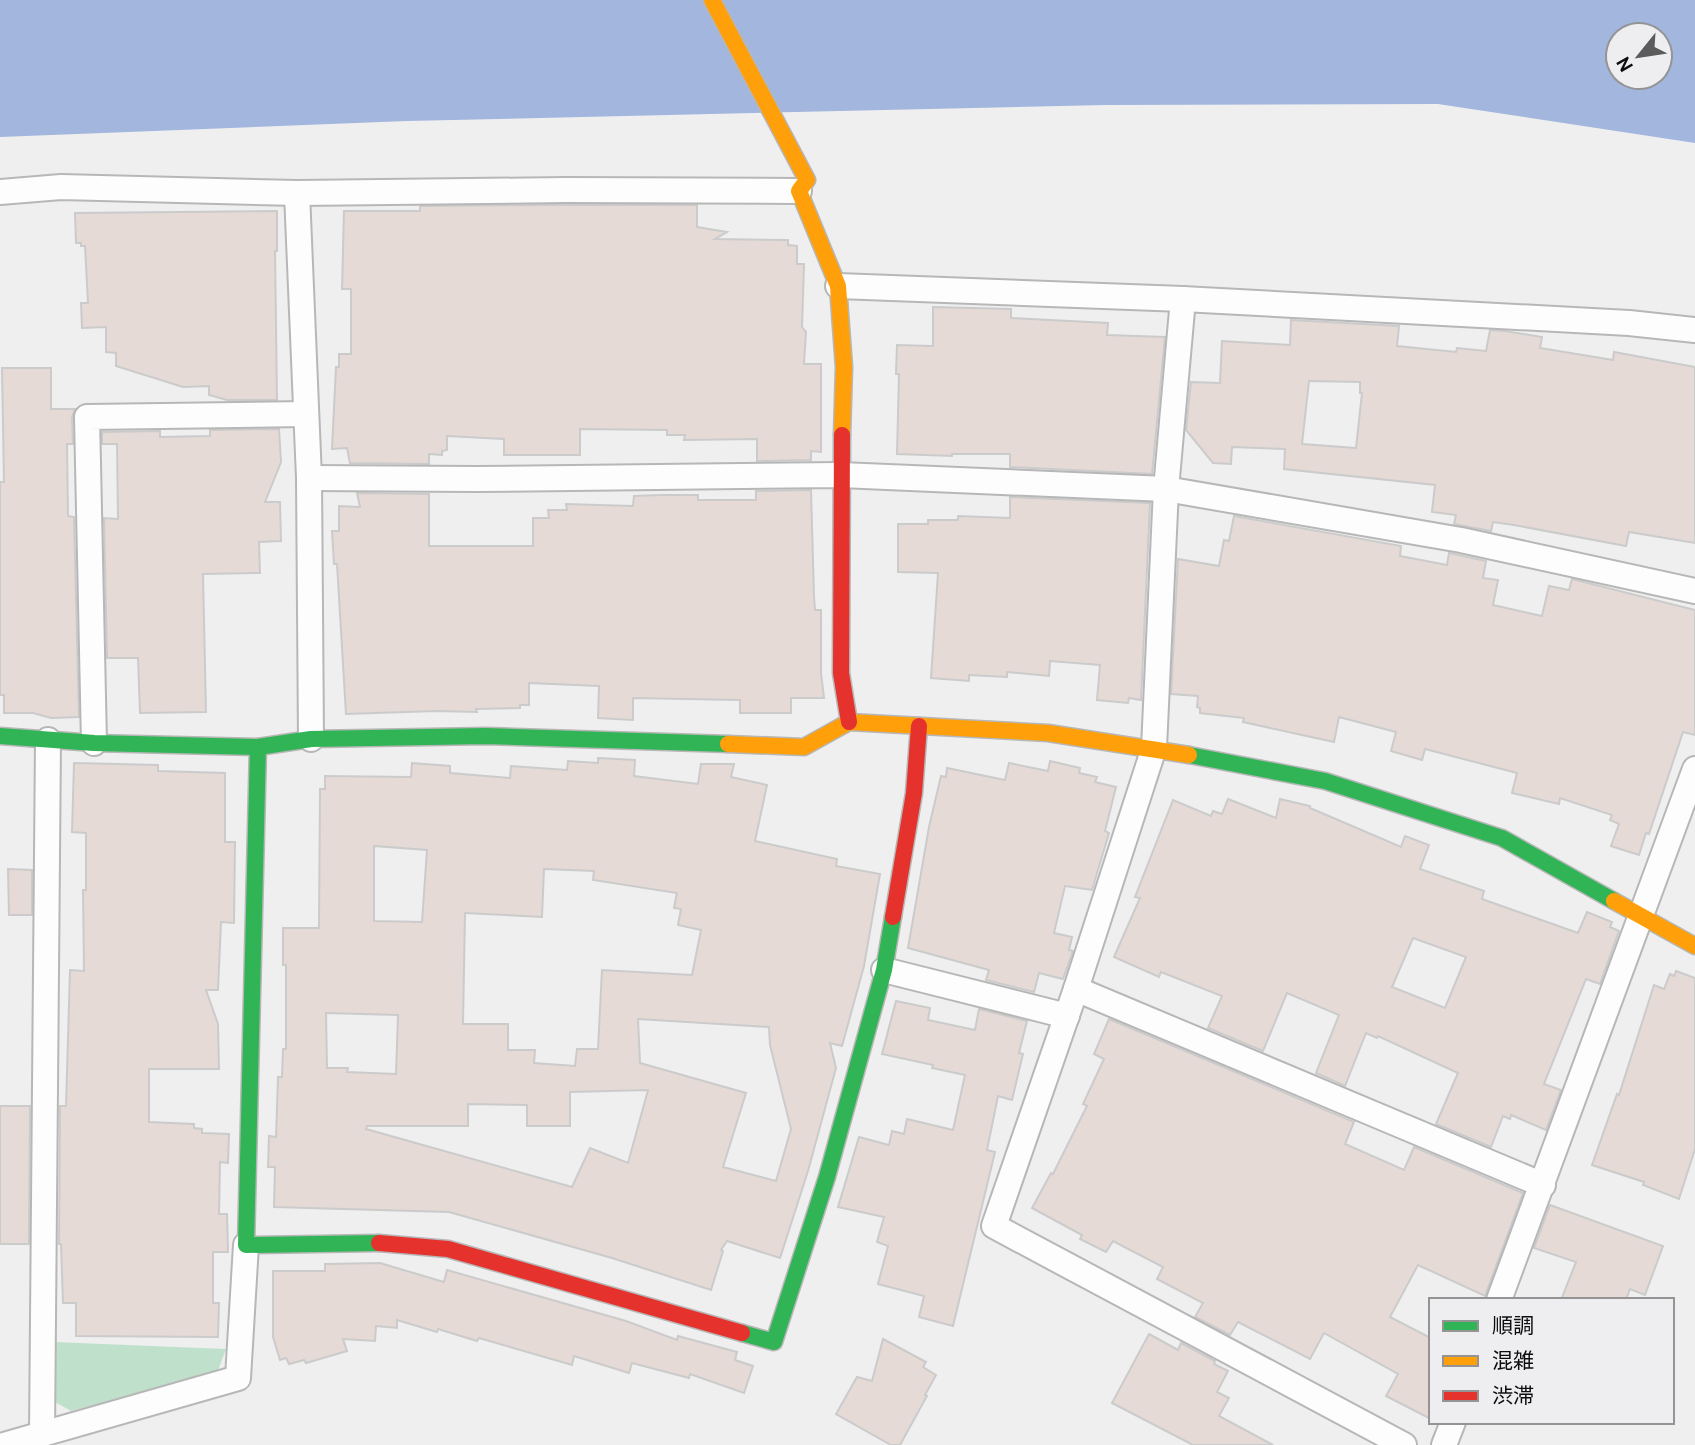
<svg xmlns="http://www.w3.org/2000/svg" width="1695" height="1445" font-family="Cabin,'Noto Sans JP',sans-serif">
<style>
.green{fill:#bfe1cb}
.water{fill:#a2b6de;fill-rule:evenodd}
.building{fill:#e5dad6;stroke:#cbcbcb;stroke-width:2;fill-rule:evenodd}
.lines{fill:none;stroke-linecap:round;stroke-linejoin:round}
.street-casing{stroke:#b7b7b7;stroke-width:28}
.fast-casing{stroke:#b7b7b7;stroke-width:19}
.slow-casing{stroke:#b7b7b7;stroke-width:19}
.jam-casing{stroke:#b7b7b7;stroke-width:19}
.street{stroke:#fdfdfd;stroke-width:24}
.fast{stroke:#30b455;stroke-width:16}
.slow{stroke:#ff9f0a;stroke-width:16}
.jam{stroke:#e5322d;stroke-width:16}
</style>
<rect width="100%" height="100%" fill="#efefef"/>
<!-- green -->
<path class="green" d="M 54,1342 L 226,1349 L 217,1373 L 71,1411 L 55,1402 Z"/>
<!-- water -->
<path class="water" d="M 0,0 L 1695,0 L 1695,143 L 1438,104 L 1105,105 L 407,121 L 0,137 ZM 1618,35 L 1660,35 L 1660,77 L 1618,77 Z"/>
<!-- building -->
<g class="building">
<path d="M 551,205 L 697,205 L 697,227 L 727,232 L 715,239 L 788,240 L 788,245 L 797,246 L 797,264 L 804,264 L 802,327 L 806,332 L 804,364 L 821,364 L 821,452 L 811,451 L 811,460 L 757,461 L 757,439 L 684,440 L 685,435 L 667,435 L 667,430 L 580,429 L 580,455 L 504,455 L 504,439 L 447,436 L 447,450 L 442,451 L 442,455 L 429,454 L 429,464 L 350,463 L 347,448 L 332,449 L 336,367 L 339,367 L 339,354 L 351,354 L 351,289 L 342,289 L 344,211 L 420,211 L 420,206 Z"/>
<path d="M 277,211 L 277,251 L 275,251 L 277,400 L 227,400 L 209,395 L 209,386 L 183,387 L 116,366 L 116,353 L 106,352 L 106,327 L 82,328 L 81,303 L 88,303 L 85,246 L 81,246 L 81,243 L 76,243 L 75,213 Z"/>
<path d="M 933,307 L 1011,309 L 1011,318 L 1108,323 L 1107,335 L 1165,337 L 1152,474 L 1010,467 L 1010,454 L 952,454 L 952,456 L 897,454 L 899,374 L 896,374 L 897,345 L 933,346 Z"/>
<path d="M 1291,320 L 1399,326 L 1397,346 L 1456,352 L 1457,348 L 1486,351 L 1490,330 L 1505,331 L 1542,337 L 1540,348 L 1613,360 L 1614,352 L 1695,367 L 1695,543 L 1629,532 L 1626,546 L 1514,525 L 1493,522 L 1491,531 L 1454,524 L 1456,515 L 1432,512 L 1435,485 L 1284,469 L 1285,449 L 1232,447 L 1231,464 L 1213,463 L 1186,430 L 1191,382 L 1220,383 L 1222,341 L 1290,345 ZM 1309,381 L 1360,382 L 1360,393 L 1362,393 L 1356,448 L 1302,444 Z"/>
<path d="M 2,368 L 51,368 L 51,409 L 75,409 L 72,417 L 73,444 L 67,444 L 68,516 L 74,517 L 79,717 L 51,718 L 33,713 L 4,713 L 4,695 L 0,695 L 0,482 L 4,482 Z"/>
<path d="M 279,429 L 281,462 L 265,502 L 280,502 L 281,541 L 259,542 L 260,573 L 203,574 L 206,712 L 140,713 L 138,658 L 107,658 L 104,518 L 118,519 L 117,444 L 102,444 L 102,432 L 160,431 L 160,437 L 210,436 L 210,430 Z"/>
<path d="M 811,490 L 814,596 L 815,610 L 821,610 L 821,673 L 824,698 L 791,698 L 791,713 L 740,713 L 740,700 L 633,698 L 633,720 L 598,718 L 599,686 L 529,683 L 529,705 L 520,705 L 520,708 L 476,709 L 477,712 L 437,711 L 346,714 L 337,564 L 334,564 L 332,531 L 339,531 L 339,506 L 360,507 L 357,493 L 429,494 L 429,546 L 533,546 L 533,518 L 549,518 L 548,510 L 567,510 L 566,504 L 633,506 L 634,496 L 662,495 L 698,495 L 698,500 L 756,500 L 756,491 Z"/>
<path d="M 1010,497 L 1150,503 L 1141,700 L 1129,698 L 1128,703 L 1097,700 L 1100,665 L 1050,661 L 1049,676 L 1007,672 L 1007,677 L 969,675 L 969,681 L 931,678 L 938,573 L 898,572 L 898,524 L 928,524 L 928,520 L 958,520 L 958,516 L 1010,518 Z"/>
<path d="M 1234,516 L 1401,546 L 1400,556 L 1447,565 L 1449,553 L 1486,561 L 1483,578 L 1498,580 L 1493,605 L 1542,616 L 1549,586 L 1569,590 L 1572,579 L 1695,610 L 1695,735 L 1683,732 L 1649,834 L 1646,833 L 1639,855 L 1611,846 L 1619,824 L 1610,820 L 1612,815 L 1560,798 L 1559,804 L 1512,793 L 1517,773 L 1425,749 L 1422,760 L 1391,751 L 1396,732 L 1339,717 L 1334,742 L 1243,722 L 1244,718 L 1200,713 L 1200,708 L 1197,707 L 1198,696 L 1171,694 L 1178,559 L 1219,566 L 1224,540 L 1229,541 Z"/>
<path d="M 598,758 L 635,760 L 634,776 L 698,784 L 701,764 L 734,764 L 731,777 L 767,785 L 755,841 L 837,859 L 836,866 L 880,874 L 864,966 L 842,1046 L 830,1043 L 836,1068 L 808,1171 L 780,1258 L 727,1241 L 721,1250 L 723,1251 L 711,1290 L 612,1258 L 449,1212 L 274,1207 L 275,1167 L 268,1167 L 269,1136 L 276,1137 L 278,1077 L 282,1077 L 283,1049 L 286,1049 L 286,965 L 283,965 L 283,928 L 319,928 L 320,789 L 325,789 L 325,776 L 411,777 L 412,763 L 450,766 L 450,773 L 510,778 L 511,766 L 567,770 L 568,761 L 598,763 ZM 374,846 L 427,850 L 422,922 L 374,921 ZM 544,869 L 594,871 L 593,880 L 677,893 L 674,908 L 681,909 L 678,925 L 701,930 L 692,975 L 602,970 L 598,1049 L 577,1049 L 575,1066 L 534,1063 L 535,1050 L 508,1050 L 508,1024 L 463,1024 L 465,913 L 542,917 ZM 326,1013 L 398,1015 L 396,1074 L 347,1072 L 348,1068 L 327,1068 ZM 638,1019 L 769,1027 L 770,1045 L 791,1129 L 776,1181 L 723,1167 L 746,1093 L 640,1063 ZM 648,1090 L 628,1163 L 590,1148 L 572,1187 L 366,1129 L 367,1126 L 468,1126 L 468,1104 L 527,1105 L 527,1126 L 570,1126 L 570,1092 Z"/>
<path d="M 1050,761 L 1080,768 L 1079,773 L 1097,777 L 1095,782 L 1116,787 L 1105,831 L 1109,833 L 1092,890 L 1065,886 L 1054,933 L 1072,937 L 1069,950 L 1073,951 L 1063,979 L 1039,973 L 1034,992 L 986,980 L 989,970 L 908,948 L 929,827 L 941,776 L 946,777 L 947,768 L 1005,780 L 1009,763 L 1048,771 Z"/>
<path d="M 74,763 L 158,765 L 158,771 L 225,773 L 225,842 L 235,842 L 234,923 L 221,922 L 218,990 L 206,990 L 218,1024 L 219,1069 L 149,1069 L 149,1122 L 194,1124 L 194,1128 L 202,1129 L 202,1133 L 229,1134 L 228,1163 L 220,1162 L 219,1214 L 227,1214 L 228,1252 L 213,1252 L 213,1303 L 219,1303 L 218,1337 L 76,1336 L 76,1303 L 63,1303 L 61,1244 L 59,1244 L 60,1106 L 66,1106 L 70,970 L 84,971 L 83,890 L 86,890 L 86,833 L 72,832 Z"/>
<path d="M 1228,799 L 1276,818 L 1280,799 L 1310,806 L 1310,808 L 1401,847 L 1405,836 L 1429,845 L 1420,869 L 1484,891 L 1482,899 L 1578,933 L 1587,912 L 1612,922 L 1610,927 L 1619,931 L 1600,984 L 1586,979 L 1544,1084 L 1561,1090 L 1546,1130 L 1511,1115 L 1510,1119 L 1503,1116 L 1491,1147 L 1436,1124 L 1458,1073 L 1378,1036 L 1377,1038 L 1366,1033 L 1345,1086 L 1316,1073 L 1339,1015 L 1287,993 L 1263,1051 L 1208,1028 L 1222,996 L 1161,972 L 1159,977 L 1114,957 L 1140,898 L 1135,897 L 1173,800 L 1211,816 L 1213,811 L 1222,814 ZM 1413,938 L 1466,957 L 1445,1008 L 1392,987 Z"/>
<path d="M 8,869 L 32,870 L 32,915 L 9,915 Z"/>
<path d="M 1676,971 L 1695,978 L 1695,1149 L 1679,1199 L 1643,1185 L 1644,1182 L 1592,1165 L 1617,1094 L 1619,1095 L 1654,985 L 1664,989 L 1670,974 L 1674,976 Z"/>
<path d="M 896,1001 L 930,1008 L 928,1020 L 975,1030 L 979,1009 L 1027,1021 L 1019,1053 L 1023,1054 L 1012,1100 L 998,1096 L 987,1150 L 995,1152 L 953,1326 L 919,1317 L 924,1296 L 878,1284 L 888,1246 L 877,1242 L 884,1217 L 838,1207 L 859,1137 L 889,1145 L 892,1131 L 904,1134 L 907,1119 L 953,1130 L 965,1075 L 932,1068 L 933,1065 L 882,1054 Z"/>
<path d="M 1109,1019 L 1354,1122 L 1345,1144 L 1404,1170 L 1414,1147 L 1523,1193 L 1485,1296 L 1418,1265 L 1390,1317 L 1431,1338 L 1431,1419 L 1386,1396 L 1398,1374 L 1324,1333 L 1310,1359 L 1238,1322 L 1230,1335 L 1195,1317 L 1203,1303 L 1157,1279 L 1163,1267 L 1113,1241 L 1106,1252 L 1080,1239 L 1082,1235 L 1032,1208 L 1051,1173 L 1053,1174 L 1087,1106 L 1083,1104 L 1104,1059 L 1094,1054 Z"/>
<path d="M 0,1106 L 30,1106 L 29,1244 L 0,1244 Z"/>
<path d="M 1550,1205 L 1663,1246 L 1645,1295 L 1630,1289 L 1626,1300 L 1561,1300 L 1576,1262 L 1534,1248 Z"/>
<path d="M 380,1263 L 444,1282 L 447,1270 L 626,1321 L 677,1340 L 678,1336 L 737,1352 L 735,1360 L 753,1366 L 744,1393 L 690,1374 L 689,1378 L 632,1363 L 629,1373 L 574,1356 L 572,1365 L 479,1338 L 477,1341 L 438,1329 L 437,1332 L 397,1320 L 397,1328 L 376,1326 L 375,1341 L 343,1339 L 347,1351 L 306,1363 L 304,1360 L 289,1364 L 286,1358 L 280,1360 L 273,1337 L 273,1271 L 325,1271 L 325,1264 Z"/>
<path d="M 1149,1334 L 1178,1350 L 1181,1343 L 1215,1361 L 1214,1364 L 1228,1371 L 1217,1392 L 1229,1398 L 1219,1416 L 1273,1445 L 1193,1445 L 1112,1403 Z"/>
<path d="M 883,1339 L 926,1362 L 923,1367 L 936,1375 L 925,1395 L 927,1396 L 900,1445 L 891,1445 L 836,1414 L 857,1377 L 872,1381 Z"/>
</g>
<g class="lines">
<!-- street casing -->
<g class="street-casing">
<g id="street">
<path d="M 0,192 L 61,187 L 297,193 L 566,190 L 799,191"/>
<path d="M 297,193 L 309,478 L 311,739"/>
<path d="M 838,286 L 1183,299 L 1629,323 L 1695,330"/>
<path d="M 1183,299 L 1166,489 L 1154,748 L 1076,989 L 994,1226 L 1404,1445"/>
<path d="M 309,478 L 476,479 L 841,475 L 1166,489 L 1461,540 L 1695,591"/>
<path d="M 94,743 L 87,417 L 306,414"/>
<path d="M 884,970 L 1067,1016"/>
<path d="M 1076,989 L 1543,1185"/>
<path d="M 1499,1300 L 1695,769"/>
<path d="M 42,1435 L 48,740"/>
<path d="M 4,1445 L 238,1378 L 246,1245"/>
<path d="M 1444,1445 L 1453,1422"/>
</g>
</g>
<!-- fast casing -->
<g class="fast-casing">
<g id="fast">
<path d="M 0,736 L 94,743 L 258,747 L 311,739 L 486,736 L 728,744"/>
<path d="M 258,747 L 246,1245 L 379,1243"/>
<path d="M 1189,755 L 1325,781 L 1502,838 L 1614,901"/>
<path d="M 742,1333 L 774,1342 L 827,1177 L 884,970 L 893,917"/>
</g>
</g>
<!-- slow casing -->
<g class="slow-casing">
<g id="slow">
<path d="M 712,0 L 807,180 L 799,191 L 838,286 L 844,367 L 842,435"/>
<path d="M 728,744 L 804,747 L 849,722 L 1048,733 L 1189,755"/>
<path d="M 1614,901 L 1695,946"/>
</g>
</g>
<!-- jam casing -->
<g class="jam-casing">
<g id="jam">
<path d="M 842,435 L 841,673 L 849,722"/>
<path d="M 893,917 L 914,793 L 919,726"/>
<path d="M 379,1243 L 448,1249 L 742,1333"/>
</g>
</g>
<!-- street -->
<use href="#street" class="street"/>
<!-- fast -->
<use href="#fast" class="fast"/>
<!-- slow -->
<use href="#slow" class="slow"/>
<!-- jam -->
<use href="#jam" class="jam"/>
</g>
<!-- legend -->
<rect x="1429" y="1298" width="245" height="126" fill="#eeeef0" stroke="#949495" stroke-width="2"/>
<rect x="1443" y="1321" width="35" height="10" fill="#30b455" stroke="#949495" stroke-width="2"/>
<text x="1492" y="1333" font-size="21" fill="#0c0c0d">順調</text>
<rect x="1443" y="1356" width="35" height="10" fill="#ff9f0a" stroke="#949495" stroke-width="2"/>
<text x="1492" y="1368" font-size="21" fill="#0c0c0d">混雑</text>
<rect x="1443" y="1391" width="35" height="10" fill="#e5322d" stroke="#949495" stroke-width="2"/>
<text x="1492" y="1403" font-size="21" fill="#0c0c0d">渋滞</text>
<!-- north arrow -->
<g transform="translate(1639 56) rotate(240)"><circle r="33" fill="#eeeef0" stroke="#949495" stroke-width="2"/>
<path d="M0-5L12 26L0 18L-12 26Z" fill="#5b5b5c"/>
<text y="-10" font-size="19" font-weight="bold" text-anchor="middle" fill="#0c0c0d">N</text>
</g>
</svg>
